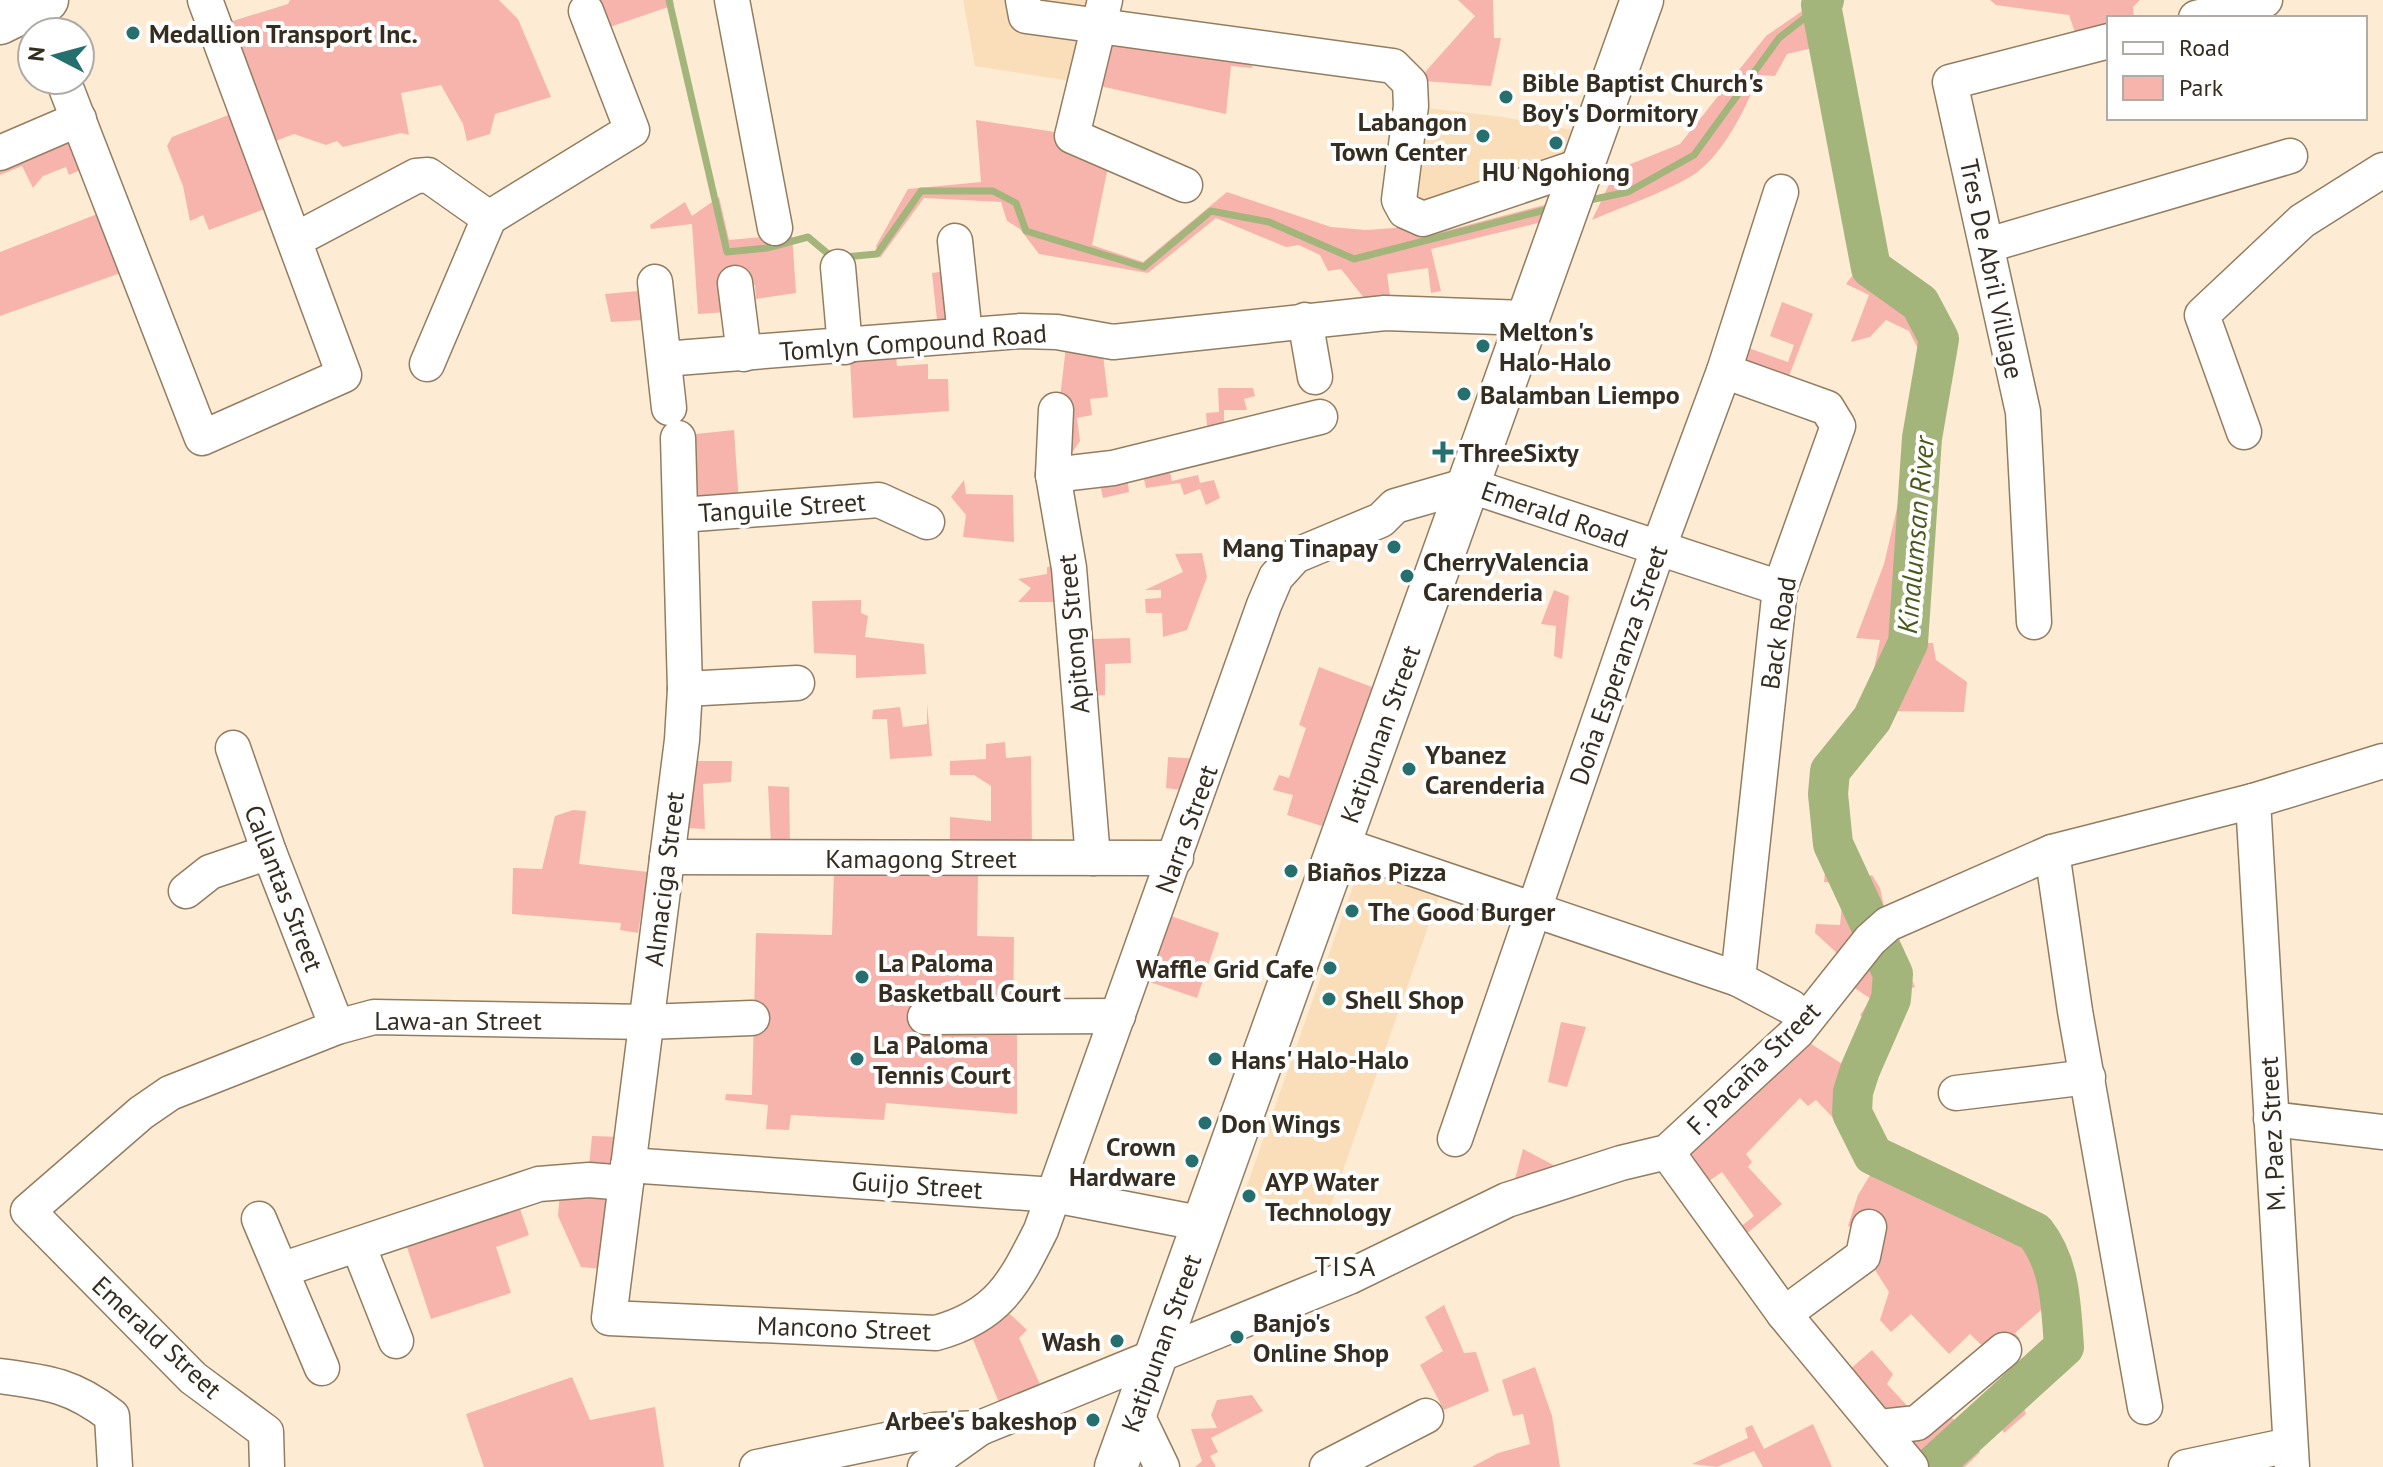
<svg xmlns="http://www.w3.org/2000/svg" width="2383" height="1467" font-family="'PT Sans',sans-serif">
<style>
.built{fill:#fadeb9}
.green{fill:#f7b4ac}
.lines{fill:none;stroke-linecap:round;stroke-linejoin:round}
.stream{stroke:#a4b57c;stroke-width:7}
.river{stroke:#a4b57c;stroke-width:40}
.minor-casing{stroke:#927d61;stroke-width:37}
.major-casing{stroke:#927d61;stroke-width:45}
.minor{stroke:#fff;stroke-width:34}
.major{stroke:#fff;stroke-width:42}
.poi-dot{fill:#25706e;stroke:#fff;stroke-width:3}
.labels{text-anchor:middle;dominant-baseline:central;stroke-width:8;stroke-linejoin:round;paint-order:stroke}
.poi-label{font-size:26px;font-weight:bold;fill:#362d21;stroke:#fff;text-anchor:start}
.street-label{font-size:26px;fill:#362d21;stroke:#fff}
.water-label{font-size:28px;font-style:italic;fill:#4a591a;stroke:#fff}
.neighbourhood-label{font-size:28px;letter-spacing:2px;fill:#362d21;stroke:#fff}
</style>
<rect width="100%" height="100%" fill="#feebd3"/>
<!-- built -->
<g class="built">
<path d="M 963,0 L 1091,0 L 1070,81 L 975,66 Z"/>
<path d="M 1411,106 L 1503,117 L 1577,131 L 1563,175 L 1405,211 Z"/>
<path d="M 1362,861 L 1442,887 L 1326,1219 L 1245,1191 Z"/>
</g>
<!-- green -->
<g class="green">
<path d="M 290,0 L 499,0 L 518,19 L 551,97 L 495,114 L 490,134 L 467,141 L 463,124 L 441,85 L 401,93 L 409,135 L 401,133 L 343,147 L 337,141 L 326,145 L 294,134 L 270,143 L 223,24 L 288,4 Z"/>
<path d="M 583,0 L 673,0 L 674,5 L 607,28 Z"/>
<path d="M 1458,0 L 1493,0 L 1494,38 L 1501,38 L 1491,86 L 1424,81 L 1426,71 L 1475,16 Z"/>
<path d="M 1818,0 L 1837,0 L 1834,3 L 1842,40 L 1834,43 L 1870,249 L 1913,279 L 1939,304 L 1948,364 L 1930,432 L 1923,492 L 1920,643 L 1933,643 L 1936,660 L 1967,682 L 1964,712 L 1880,711 C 1832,779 1815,801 1861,879 L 1872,875 L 1880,888 L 1884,907 L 1837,953 L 1815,933 L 1816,924 L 1840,925 L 1844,884 L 1824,882 L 1826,860 L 1816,836 L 1822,774 L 1871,683 L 1880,640 L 1856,638 L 1884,564 L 1929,371 L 1909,331 L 1886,320 L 1870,337 L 1851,342 L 1869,295 L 1846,284 L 1866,257 L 1838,108 L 1822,63 L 1829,44 L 1787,54 L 1775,76 L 1758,75 C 1748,107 1720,160 1690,177 C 1660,194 1624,206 1592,220 L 1616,170 L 1680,144 L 1766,36 Z"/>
<path d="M 1990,0 L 2140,0 L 2133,7 L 2134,18 L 2109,18 L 2109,35 L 2079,44 L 2069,15 L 1996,5 Z"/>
<path d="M 1103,34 L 1253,58 L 1252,68 L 1231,66 L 1226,114 L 1100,86 Z"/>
<path d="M 231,114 L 267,208 L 209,230 L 203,215 L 190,221 L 183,186 L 167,146 L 172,137 Z"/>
<path d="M 976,120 L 1055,132 L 1068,149 L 1108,167 L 1092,245 L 1143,262 L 1227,192 L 1331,227 L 1366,230 L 1409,227 L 1430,235 L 1548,204 L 1542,222 L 1431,249 L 1441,291 L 1431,293 L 1428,268 L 1387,274 L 1391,303 L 1368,303 L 1341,269 L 1328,271 L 1320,255 L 1299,245 L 1286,247 L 1216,218 L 1148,273 L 1039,254 L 1020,229 L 1007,221 L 1001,202 L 924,198 L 880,258 L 876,246 L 908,189 L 981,182 Z"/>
<path d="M 74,129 L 87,167 L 69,175 L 66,167 L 43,176 L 33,188 L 22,166 L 0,175 L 0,160 Z"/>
<path d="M 719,197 L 729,240 L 792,234 L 796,293 L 756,299 L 755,285 L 740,287 L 742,311 L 698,314 L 692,224 L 651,229 L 650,225 L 685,202 L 692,216 Z"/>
<path d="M 105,211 L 126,271 L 0,316 L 0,252 Z"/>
<path d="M 946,271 L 960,328 L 938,329 L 932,273 Z"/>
<path d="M 648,275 L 655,346 L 645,347 L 644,320 L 611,322 L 605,294 L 638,291 L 638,276 Z"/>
<path d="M 1782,302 L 1813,314 L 1787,381 L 1735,362 L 1740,345 L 1788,362 L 1794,345 L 1770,336 Z"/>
<path d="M 1067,338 L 1103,354 L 1108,397 L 1090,399 L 1092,415 L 1077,418 L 1080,441 L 1057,475 L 1059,406 Z"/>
<path d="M 896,355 L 897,366 L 928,364 L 928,379 L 948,379 L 949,411 L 853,418 L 850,358 Z"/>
<path d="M 1218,388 L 1253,388 L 1255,396 L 1244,399 L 1247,410 L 1224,410 L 1224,429 L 1208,437 L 1206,413 L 1219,412 Z"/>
<path d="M 734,430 L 739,504 L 692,507 L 686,435 Z"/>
<path d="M 1167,459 L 1172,481 L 1198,475 L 1200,483 L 1214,480 L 1220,498 L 1206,505 L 1200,489 L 1184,495 L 1180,483 L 1146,488 L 1141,466 Z"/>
<path d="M 1127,476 L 1129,492 L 1103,498 L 1099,480 Z"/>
<path d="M 964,480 L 966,494 L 1013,495 L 1014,542 L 963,537 L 966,515 L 951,497 Z"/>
<path d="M 1202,553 L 1207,577 L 1187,630 L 1163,637 L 1162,613 L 1146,613 L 1145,599 L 1161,598 L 1161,590 L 1145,590 L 1183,572 L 1175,554 Z"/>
<path d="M 1061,565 L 1066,602 L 1018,602 L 1031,588 L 1018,579 L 1047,574 L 1047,567 Z"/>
<path d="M 1554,590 L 1569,596 L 1562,659 L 1554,656 L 1556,626 L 1541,624 Z"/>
<path d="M 861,600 L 861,613 L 868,616 L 865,637 L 924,644 L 926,674 L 856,678 L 856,655 L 814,653 L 812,601 Z"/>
<path d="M 1130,638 L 1131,663 L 1105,664 L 1105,695 L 1095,696 L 1092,639 Z"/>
<path d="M 1319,667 L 1372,687 L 1322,826 L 1287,815 L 1293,795 L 1273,790 L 1279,775 L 1289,778 L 1306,728 L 1299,725 Z"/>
<path d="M 927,704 L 932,756 L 890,759 L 887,719 L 872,719 L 873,710 L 900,707 L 903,727 L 927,724 Z"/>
<path d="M 1005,742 L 1006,758 L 1031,756 L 1032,847 L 950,842 L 950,817 L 991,821 L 991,786 L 974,775 L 950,775 L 950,761 L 986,759 L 986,744 Z"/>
<path d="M 1168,757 L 1200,759 L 1190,791 L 1166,788 Z"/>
<path d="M 695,761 L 732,761 L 731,782 L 703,784 L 705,829 L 687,828 Z"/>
<path d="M 768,786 L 789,787 L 790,844 L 771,844 Z"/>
<path d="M 573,810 L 586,811 L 579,864 L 648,872 L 638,933 L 620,930 L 621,923 L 512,914 L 513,868 L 542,869 L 555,816 Z"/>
<path d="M 834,870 L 978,874 L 977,936 L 1014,937 L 1013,1030 L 1017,1031 L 1017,1114 L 886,1103 L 884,1120 L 791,1115 L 789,1130 L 766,1129 L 768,1105 L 725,1100 L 726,1094 L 752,1095 L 756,933 L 832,935 Z"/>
<path d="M 1171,916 L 1219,933 L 1197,998 L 1147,981 Z"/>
<path d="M 1893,935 L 1915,987 L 1903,991 L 1885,1030 L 1860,1015 L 1871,999 L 1847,983 Z"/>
<path d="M 1561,1022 L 1586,1027 L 1567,1087 L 1548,1082 Z"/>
<path d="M 1799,1036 L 1856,1073 L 1839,1124 L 1816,1100 L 1808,1106 L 1800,1098 L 1746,1154 L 1752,1162 L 1748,1167 L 1782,1204 L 1740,1239 L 1735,1231 L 1754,1216 L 1722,1172 L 1702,1186 L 1681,1156 Z"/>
<path d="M 592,1136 L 620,1137 L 603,1269 L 581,1267 L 558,1216 L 562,1166 L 589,1168 Z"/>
<path d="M 1523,1149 L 1559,1168 L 1514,1183 Z"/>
<path d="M 1878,1162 L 2022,1224 L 2048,1224 L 2075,1309 L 2077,1357 L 2024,1409 L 2026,1414 L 2004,1433 L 1998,1424 L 1978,1448 L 1980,1452 L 1965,1467 L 1914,1467 L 1840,1378 L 1872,1350 L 1893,1374 L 1887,1384 L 1925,1425 L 1946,1411 L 1963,1430 L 2057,1347 L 2049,1303 L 2015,1333 L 2020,1339 L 1998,1361 L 1970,1334 L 1949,1354 L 1911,1314 L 1891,1332 L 1880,1320 L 1889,1292 L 1867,1257 L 1873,1236 L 1848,1226 L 1858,1195 Z"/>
<path d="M 519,1206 L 529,1235 L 496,1247 L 511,1293 L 431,1319 L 404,1238 Z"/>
<path d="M 1444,1305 L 1464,1353 L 1476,1352 L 1489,1391 L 1444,1410 L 1420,1365 L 1443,1351 L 1425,1317 Z"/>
<path d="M 1010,1314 L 1027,1330 L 1019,1338 L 1044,1393 L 1002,1410 L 972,1337 Z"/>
<path d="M 1535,1367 L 1552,1416 L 1560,1467 L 1472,1467 L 1498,1453 L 1530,1444 L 1523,1414 L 1513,1416 L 1502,1380 Z"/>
<path d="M 572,1377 L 590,1420 L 655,1407 L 664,1467 L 484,1467 L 466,1414 Z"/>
<path d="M 1252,1395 L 1263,1411 L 1211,1438 L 1218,1452 L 1210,1456 L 1216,1467 L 1195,1467 L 1202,1461 L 1191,1429 L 1217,1428 L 1211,1415 L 1217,1400 Z"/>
<path d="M 1813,1424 L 1832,1467 L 1763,1467 L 1754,1451 L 1717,1467 L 1692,1464 L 1748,1438 L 1745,1428 L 1752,1425 L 1764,1449 Z"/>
</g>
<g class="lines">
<!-- stream -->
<g class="stream">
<path d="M 669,0 L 727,252 L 767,248 L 808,237 L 833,258 L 877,254 L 921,191 L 993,191 L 1016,203 L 1026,231 L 1144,267 L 1211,211 L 1269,222 L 1354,259 L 1553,208"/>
<path d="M 1585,201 L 1628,192 L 1694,155 L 1779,38 L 1821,5"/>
</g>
<!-- river -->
<path class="river" d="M 1824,0 L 1821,5 L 1871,268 L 1920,303 L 1939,339 L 1922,438 L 1908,643 L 1872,719 L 1830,771 L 1828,794 L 1833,844 L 1893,974 L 1891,999 L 1860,1070 L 1853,1092 L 1852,1113 L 1873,1155 L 2035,1232 C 2061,1265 2061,1307 2064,1347 L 1932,1467"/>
<!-- minor casing -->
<g class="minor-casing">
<g id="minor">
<path d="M 732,0 L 775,228"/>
<path d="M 1023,0 L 1026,16 L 1393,66 L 1410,83 L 1411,106 L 1399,200 L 1405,211 L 1423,219 L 1583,165"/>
<path d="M 1105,0 L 1072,136 L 1185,185"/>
<path d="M 2196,18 L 2265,0"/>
<path d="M 63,80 L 202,438 L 344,375 L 205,0"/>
<path d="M 0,153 L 79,119"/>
<path d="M 295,240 L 416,176 L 428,175 L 489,218"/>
<path d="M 955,241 L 965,335"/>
<path d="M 1988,245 L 2290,156"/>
<path d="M 838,267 L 845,347"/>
<path d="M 655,282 L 669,408"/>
<path d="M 735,283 L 744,354"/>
<path d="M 1305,320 L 1315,377"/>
<path d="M 664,359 L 1021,331 L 1057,332 L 1113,342 L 1385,313 L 1528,318"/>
<path d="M 427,364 L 489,218 L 632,130 L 586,11"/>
<path d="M 1724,371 L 1827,408 L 1838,426 L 1780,588 L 1738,979"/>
<path d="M 1056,410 L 1053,475 L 1069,568 L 1093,858"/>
<path d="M 2244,432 L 2202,315 L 2302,221 L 2383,170"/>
<path d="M 678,438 L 685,689 L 682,740 L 609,1318 L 936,1333 C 998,1316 1014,1284 1041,1230 L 1264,605 L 1276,577 L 1295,556 L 1381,520 L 1395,506 L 1468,485 L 1780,588"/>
<path d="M 1053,475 L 1113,468 L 1320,417"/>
<path d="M 681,515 L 879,500 L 927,522"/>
<path d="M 2034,622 L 2023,412 L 1950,82 L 2109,41"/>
<path d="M 685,689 L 797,683"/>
<path d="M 233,748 L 269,852 L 337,1027"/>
<path d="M 2253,801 L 2292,1467"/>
<path d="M 1340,844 L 1738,979 L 1791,1007"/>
<path d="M 2052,852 L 2075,1011 L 2145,1407"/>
<path d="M 667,857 L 1176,858"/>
<path d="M 186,891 L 210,872 L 269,852"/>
<path d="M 925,1017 L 1118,1016"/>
<path d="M 1956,1093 L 2088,1077"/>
<path d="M 2271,1119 L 2383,1132"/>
<path d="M 1455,1139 L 1658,549 L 1724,371 L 1781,192"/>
<path d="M 1667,1152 L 1784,1314 L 1911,1467"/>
<path d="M 628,1165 L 1054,1195 L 1204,1224"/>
<path d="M 259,1219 L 322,1368"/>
<path d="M 358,1245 L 396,1341"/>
<path d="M 281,1270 L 539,1184 L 589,1180 L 626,1183"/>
<path d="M 1784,1314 L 1863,1256 L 1869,1227"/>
<path d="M 0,1376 C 48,1382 74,1386 112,1416 L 115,1467"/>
<path d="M 1136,1413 L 1162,1467"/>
<path d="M 1880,1427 L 1917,1423 L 2004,1350"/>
<path d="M 267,1467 L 266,1432 L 193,1378 L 28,1211 L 141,1113 L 170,1093 L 337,1027 L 374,1017 L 646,1022 L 752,1018"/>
<path d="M 757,1467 L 934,1430 L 980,1428"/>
<path d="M 925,1467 L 980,1428 L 1349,1277 L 1507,1200 L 1621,1163 L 1667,1152 L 1797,1032 L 1870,940 L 1888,924 L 2052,852 L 2253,801 L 2383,761"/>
<path d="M 1327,1467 L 1426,1416"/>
<path d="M 2186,1467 L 2290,1445"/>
</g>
</g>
<!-- major casing -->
<g class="major-casing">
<g id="major">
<path d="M 0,23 L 47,0"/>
<path d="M 1116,1467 L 1642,0"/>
</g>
</g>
<!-- minor -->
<use href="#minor" class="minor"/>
<!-- major -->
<use href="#major" class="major"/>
</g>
<!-- markers -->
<g class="poi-dot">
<circle cx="133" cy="33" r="8"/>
<circle cx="1506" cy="97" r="8"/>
<circle cx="1483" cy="136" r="8"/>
<circle cx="1556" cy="143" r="8"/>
<circle cx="1483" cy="346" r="8"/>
<circle cx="1464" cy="394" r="8"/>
<path d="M1439 440h8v8h8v8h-8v8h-8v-8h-8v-8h8z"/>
<circle cx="1394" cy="547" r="8"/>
<circle cx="1407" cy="576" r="8"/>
<circle cx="1409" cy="769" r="8"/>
<circle cx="1291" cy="871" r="8"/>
<circle cx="1352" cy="911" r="8"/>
<circle cx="1330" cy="968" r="8"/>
<circle cx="862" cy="977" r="8"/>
<circle cx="1329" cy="999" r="8"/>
<circle cx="857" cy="1059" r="8"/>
<circle cx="1215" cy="1059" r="8"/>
<circle cx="1205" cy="1123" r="8"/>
<circle cx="1192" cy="1161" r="8"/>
<circle cx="1249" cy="1196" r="8"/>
<circle cx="1237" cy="1337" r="8"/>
<circle cx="1117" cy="1341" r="8"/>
<circle cx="1093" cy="1420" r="8"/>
</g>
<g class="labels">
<!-- poi labels -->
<g class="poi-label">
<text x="149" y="33">Medallion Transport Inc.</text>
<text x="1522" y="82">Bible Baptist Church's<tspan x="1522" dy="30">Boy's Dormitory</tspan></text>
<text x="1467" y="121" text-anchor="end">Labangon<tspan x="1467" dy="30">Town Center</tspan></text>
<text x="1556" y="171" text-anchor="middle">HU Ngohiong</text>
<text x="1499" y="331">Melton's<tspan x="1499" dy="30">Halo-Halo</tspan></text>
<text x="1480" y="394">Balamban Liempo</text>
<text x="1459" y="452">ThreeSixty</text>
<text x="1378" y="547" text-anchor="end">Mang Tinapay</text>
<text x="1423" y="561">CherryValencia<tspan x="1423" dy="30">Carenderia</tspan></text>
<text x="1425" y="754">Ybanez<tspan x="1425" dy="30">Carenderia</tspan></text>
<text x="1307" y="871">Biaños Pizza</text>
<text x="1368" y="911">The Good Burger</text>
<text x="878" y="962">La Paloma<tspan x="878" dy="30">Basketball Court</tspan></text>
<text x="1314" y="968" text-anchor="end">Waffle Grid Cafe</text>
<text x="1345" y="999">Shell Shop</text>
<text x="873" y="1044">La Paloma<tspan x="873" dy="30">Tennis Court</tspan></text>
<text x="1231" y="1059">Hans' Halo-Halo</text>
<text x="1221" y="1123">Don Wings</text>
<text x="1176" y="1146" text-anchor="end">Crown<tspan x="1176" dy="30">Hardware</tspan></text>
<text x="1265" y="1181">AYP Water<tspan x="1265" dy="30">Technology</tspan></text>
<text x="1253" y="1322">Banjo's<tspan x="1253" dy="30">Online Shop</tspan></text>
<text x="1101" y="1341" text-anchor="end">Wash</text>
<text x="1077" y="1420" text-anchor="end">Arbee's bakeshop</text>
</g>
<!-- street labels -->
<g class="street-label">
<text transform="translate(1992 269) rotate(78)">Tres De Abril Village</text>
<text transform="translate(913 342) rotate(-4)">Tomlyn Compound Road</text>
<text transform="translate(782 507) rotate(-4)">Tanguile Street</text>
<text transform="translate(1555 514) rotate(19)">Emerald Road</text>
<text transform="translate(1778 633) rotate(-81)">Back Road</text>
<text transform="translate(1073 634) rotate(-95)">Apitong Street</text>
<text transform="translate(1618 665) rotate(-71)">Doña Esperanza Street</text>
<text transform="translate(1380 734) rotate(-70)">Katipunan Street</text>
<text transform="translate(1186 829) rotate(-70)">Narra Street</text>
<text x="921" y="858">Kamagong Street</text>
<text transform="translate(664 879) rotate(-83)">Almaciga Street</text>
<text transform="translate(284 888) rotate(69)">Callantas Street</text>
<text x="458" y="1020">Lawa-an Street</text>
<text transform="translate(1753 1068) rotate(-45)">F. Pacaña Street</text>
<text transform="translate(2272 1134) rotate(-93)">M. Paez Street</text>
<text transform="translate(917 1185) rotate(4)">Guijo Street</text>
<text transform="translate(844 1328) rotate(2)">Mancono Street</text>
<text transform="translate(157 1337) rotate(43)">Emerald Street</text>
<text transform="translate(1161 1343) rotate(-70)">Katipunan Street</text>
</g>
<!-- water labels -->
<g class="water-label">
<text transform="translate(1915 535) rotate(-85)">Kinalumsan River</text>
</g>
<!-- neighbourhood labels -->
<g class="neighbourhood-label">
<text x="1346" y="1265">TISA</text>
</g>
</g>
<!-- legend -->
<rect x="2107" y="16" width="260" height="104" fill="#ffffff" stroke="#afaba6" stroke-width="2"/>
<rect x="2123" y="42" width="40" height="12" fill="#ffffff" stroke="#afaba6" stroke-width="2"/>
<text x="2179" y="56" font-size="24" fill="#362d21">Road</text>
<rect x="2123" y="76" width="40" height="24" fill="#f7b4ac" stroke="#afaba6" stroke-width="2"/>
<text x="2179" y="96" font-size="24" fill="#362d21">Park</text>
<!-- north arrow -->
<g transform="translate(56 56) rotate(276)"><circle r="38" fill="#ffffff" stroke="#afaba6" stroke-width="2"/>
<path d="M0-6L14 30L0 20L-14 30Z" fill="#25706e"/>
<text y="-12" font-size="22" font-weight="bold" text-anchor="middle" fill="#362d21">N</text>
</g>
</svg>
